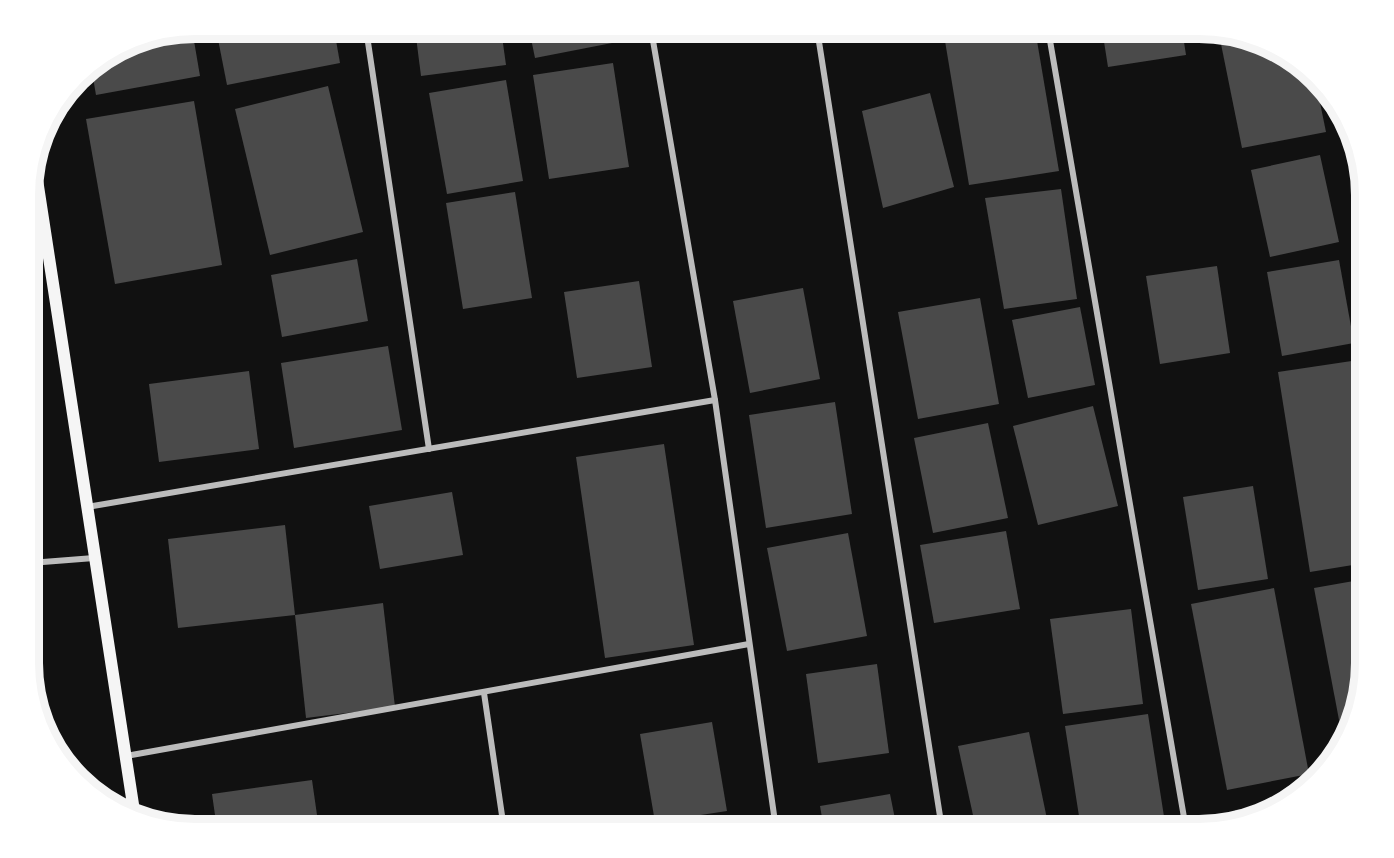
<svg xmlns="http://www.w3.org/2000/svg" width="1394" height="858" font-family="Jost,sans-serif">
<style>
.building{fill:#4a4a4a}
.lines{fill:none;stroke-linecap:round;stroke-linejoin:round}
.minor{stroke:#bcbcbc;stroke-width:6}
.secondary{stroke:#f5f5f5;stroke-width:12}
.rim{fill:none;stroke:#f5f5f5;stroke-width:8}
</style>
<rect width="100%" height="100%" fill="#111"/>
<!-- building -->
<g class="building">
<path d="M 192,29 L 200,76 L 96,95 L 91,66 L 132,41 Z"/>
<path d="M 216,29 L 334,29 L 340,63 L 227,85 Z"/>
<path d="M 415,29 L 501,29 L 506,65 L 421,76 Z"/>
<path d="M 529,29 L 610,29 L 612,43 L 535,58 Z"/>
<path d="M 943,29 L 1035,29 L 1059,171 L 969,185 Z"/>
<path d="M 1102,29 L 1182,29 L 1186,55 L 1108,67 Z"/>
<path d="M 1219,34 L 1291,56 L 1316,83 L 1326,132 L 1242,148 Z"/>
<path d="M 613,63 L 629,167 L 549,179 L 533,75 Z"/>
<path d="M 506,80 L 523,181 L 447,194 L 429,93 Z"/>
<path d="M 328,86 L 363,232 L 270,255 L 235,109 Z"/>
<path d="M 930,93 L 954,187 L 883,208 L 862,111 Z"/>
<path d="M 194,101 L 222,265 L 115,284 L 86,119 Z"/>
<path d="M 1320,155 L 1339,242 L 1270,257 L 1251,170 Z"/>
<path d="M 1061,189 L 1077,299 L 1004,309 L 985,198 Z"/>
<path d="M 515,192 L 532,298 L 463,309 L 446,203 Z"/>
<path d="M 357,259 L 368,321 L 282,337 L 271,275 Z"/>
<path d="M 1339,260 L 1354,343 L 1282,356 L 1267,272 Z"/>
<path d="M 1217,266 L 1230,353 L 1160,364 L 1146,276 Z"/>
<path d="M 639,281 L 652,367 L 577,378 L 564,292 Z"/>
<path d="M 803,288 L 820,379 L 750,393 L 733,301 Z"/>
<path d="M 980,298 L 999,404 L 918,419 L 898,312 Z"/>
<path d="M 1080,307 L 1095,385 L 1028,398 L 1012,320 Z"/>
<path d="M 388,346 L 402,430 L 294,448 L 281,363 Z"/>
<path d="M 1365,359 L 1365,563 L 1310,572 L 1278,372 Z"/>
<path d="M 249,371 L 259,449 L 159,462 L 149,384 Z"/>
<path d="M 835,402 L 852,514 L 766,528 L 749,415 Z"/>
<path d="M 1093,406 L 1118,506 L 1038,525 L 1013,426 Z"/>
<path d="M 988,423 L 1008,518 L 933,533 L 914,438 Z"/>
<path d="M 664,444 L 694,645 L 605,658 L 576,457 Z"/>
<path d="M 1253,486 L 1268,579 L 1198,590 L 1183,497 Z"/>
<path d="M 452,492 L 463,555 L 380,569 L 369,506 Z"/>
<path d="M 285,525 L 295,615 L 178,628 L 168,539 Z"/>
<path d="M 1006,531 L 1020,609 L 934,623 L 920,545 Z"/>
<path d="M 848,533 L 867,636 L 787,651 L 767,548 Z"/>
<path d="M 1365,579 L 1365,674 L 1343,741 L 1314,588 Z"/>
<path d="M 1274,588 L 1309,774 L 1227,790 L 1191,604 Z"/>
<path d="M 383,603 L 395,707 L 306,718 L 295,615 Z"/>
<path d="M 1131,609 L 1143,704 L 1063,714 L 1050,619 Z"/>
<path d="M 877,664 L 889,753 L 818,763 L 806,674 Z"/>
<path d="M 1148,714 L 1165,823 L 1124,829 L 1081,829 L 1065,726 Z"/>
<path d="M 712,722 L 727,811 L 655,822 L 640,734 Z"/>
<path d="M 1029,732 L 1047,819 L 999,829 L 976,829 L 958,746 Z"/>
<path d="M 312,780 L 319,829 L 217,829 L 212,794 Z"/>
<path d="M 890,794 L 897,829 L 824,829 L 820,806 Z"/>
<path d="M 1285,805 L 1282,807 L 1237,821 L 1235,810 Z"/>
</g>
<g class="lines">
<!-- minor -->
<g class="minor">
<path d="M 366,29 L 429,449"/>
<path d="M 651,29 L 715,400 L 776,829"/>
<path d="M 817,29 L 942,829"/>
<path d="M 1048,29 L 1186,829"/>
<path d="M 87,507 L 715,400"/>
<path d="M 30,563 L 94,558"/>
<path d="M 484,693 L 504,829"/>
<path d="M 126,756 L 749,644"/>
</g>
<!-- secondary -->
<path class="secondary" d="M 34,160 L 134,811"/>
</g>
<!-- crop -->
<path d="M0 0H1394V858H0ZM195 39H1199A156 156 0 0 1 1355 195V663A156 156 0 0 1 1199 819H195A156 156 0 0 1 39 663V195A156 156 0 0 1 195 39Z" fill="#fff" fill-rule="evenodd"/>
<path class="rim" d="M195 39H1199A156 156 0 0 1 1355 195V663A156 156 0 0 1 1199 819H195A156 156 0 0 1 39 663V195A156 156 0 0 1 195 39Z"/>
</svg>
